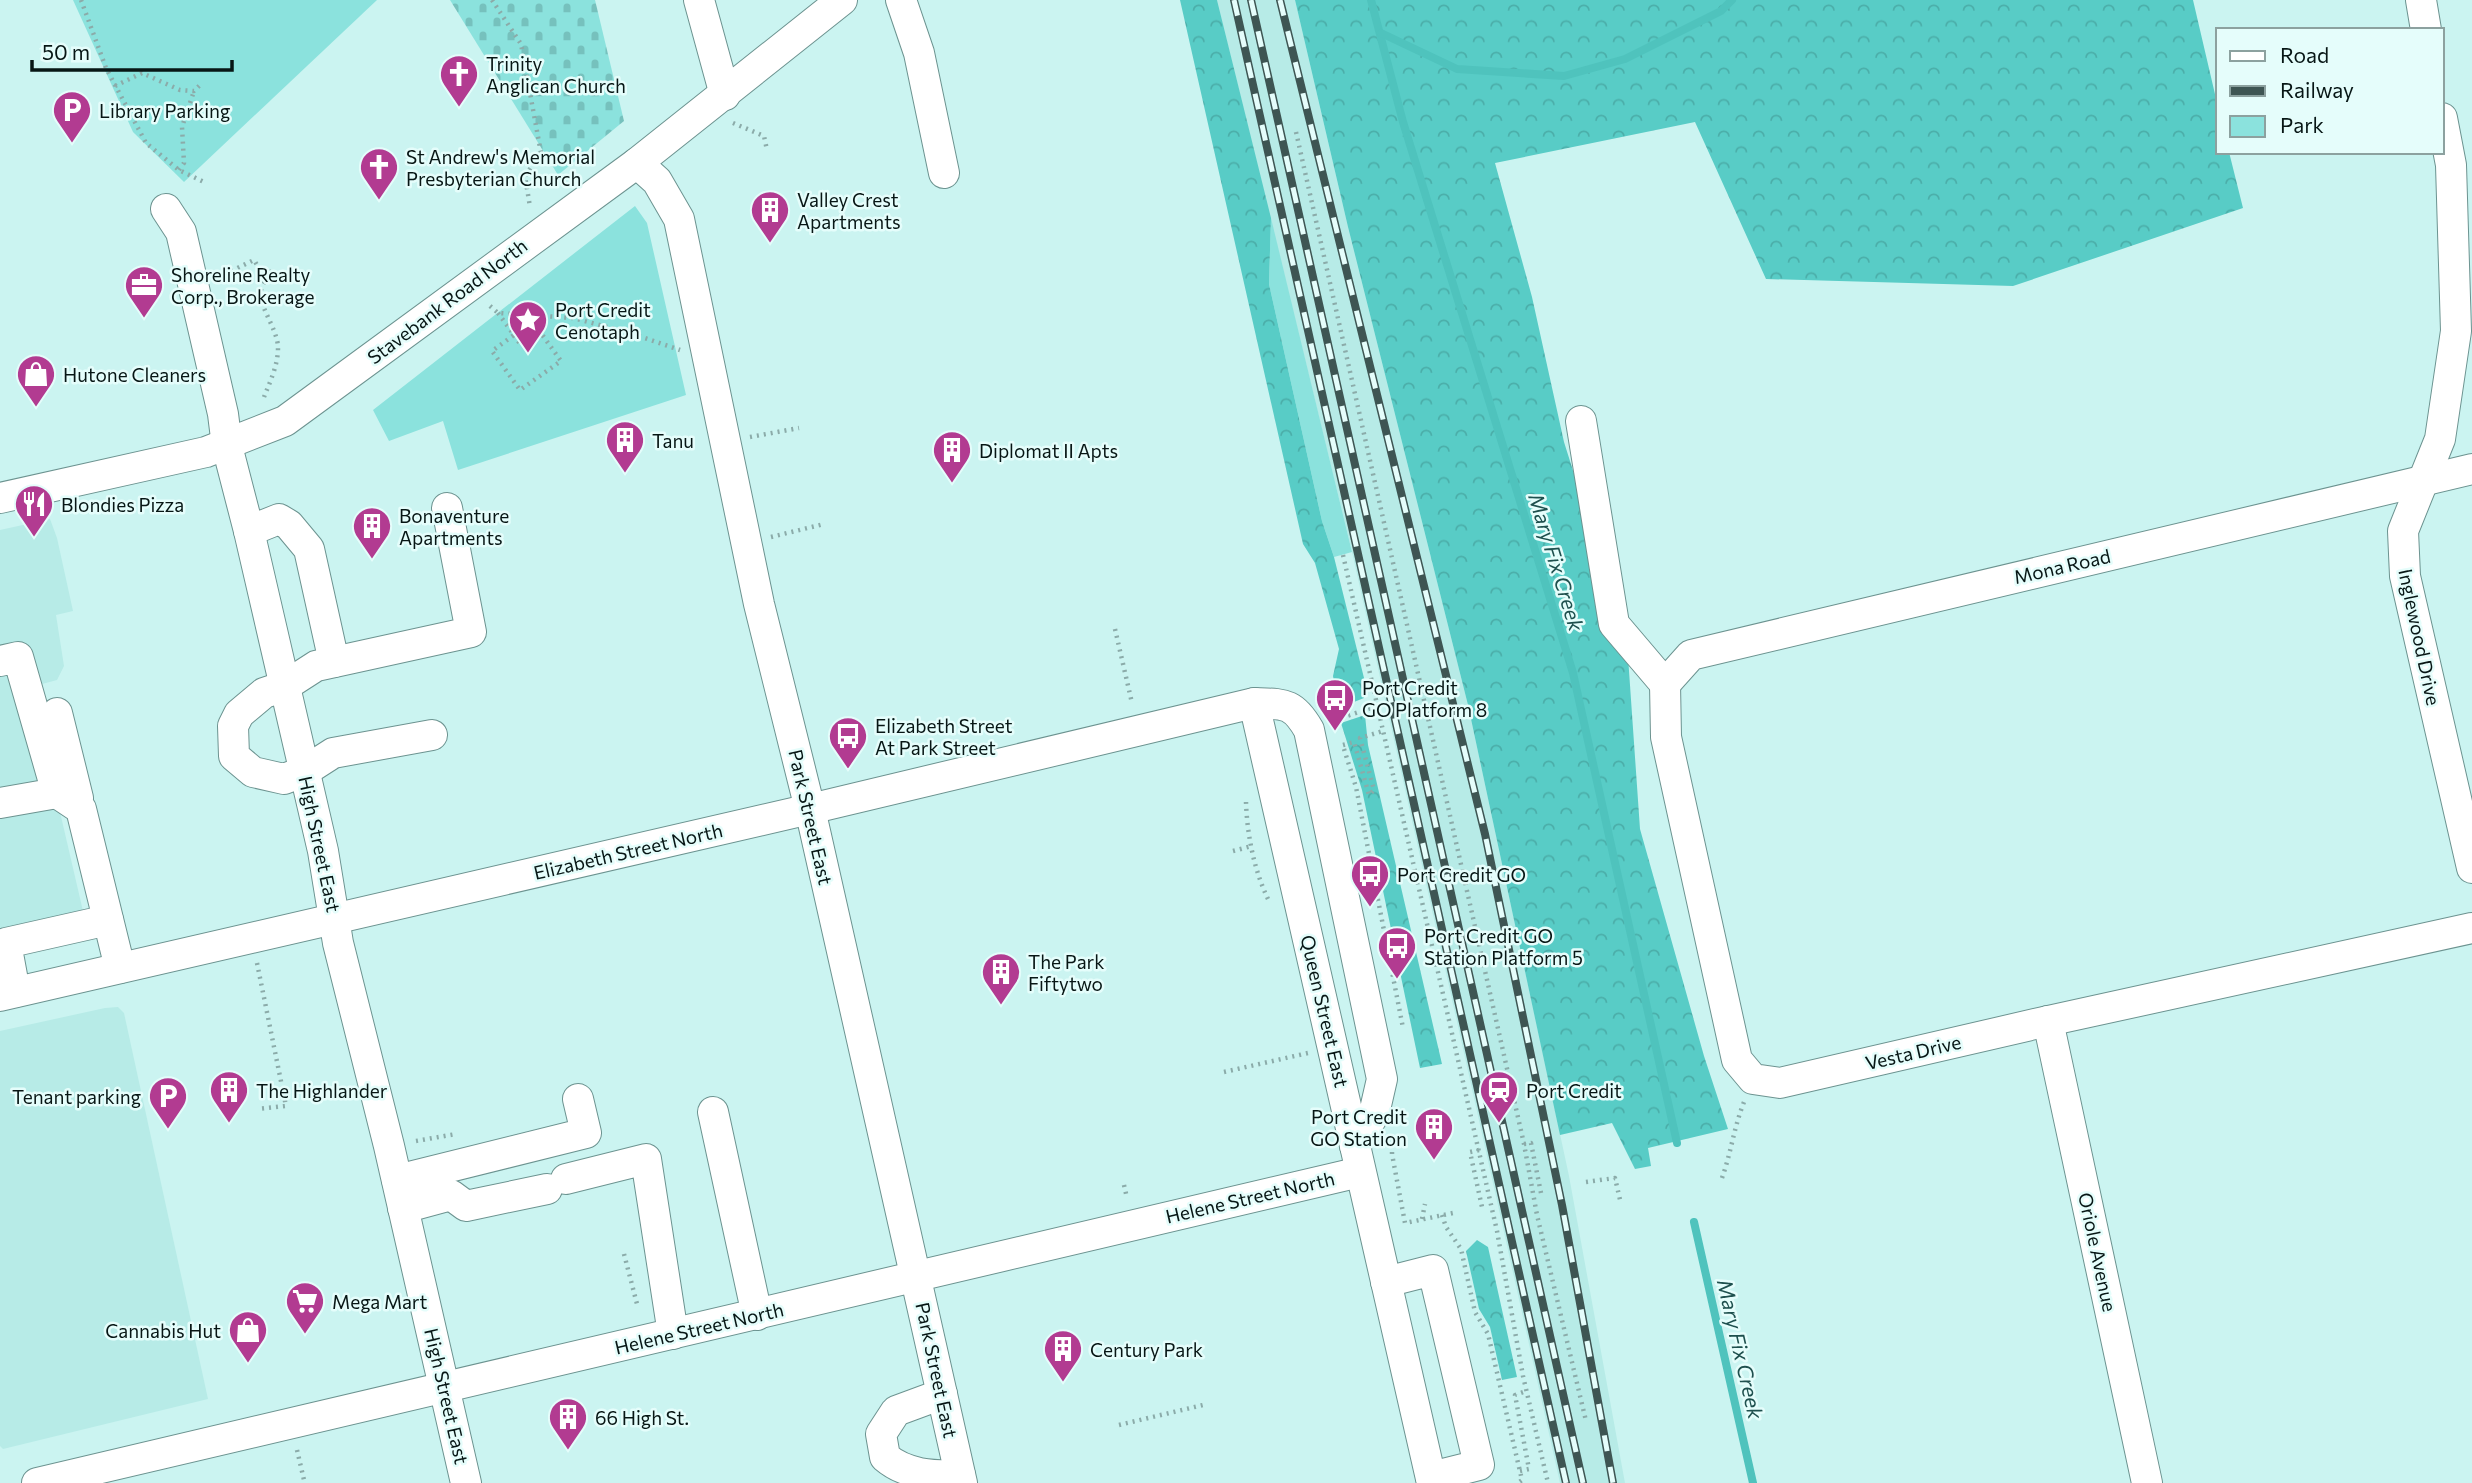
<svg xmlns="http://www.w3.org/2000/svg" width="2472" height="1483" font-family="Commissioner,sans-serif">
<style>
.built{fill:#b7ebe7}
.green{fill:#8be2dd}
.forest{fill:url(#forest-crowns)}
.cemetery{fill:url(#cemetery-stones)}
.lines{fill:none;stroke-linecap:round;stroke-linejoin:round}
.stream{stroke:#4fc3bd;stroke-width:8}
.minor-casing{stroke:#6c9390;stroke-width:32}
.path{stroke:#8baba9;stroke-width:4.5;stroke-dasharray:2 5;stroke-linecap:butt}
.minor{stroke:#fff;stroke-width:30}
.rail-casing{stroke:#3e5553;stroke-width:8}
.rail{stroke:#e5fdfb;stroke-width:5;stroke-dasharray:16;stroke-linecap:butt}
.labels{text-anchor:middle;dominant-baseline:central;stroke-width:5;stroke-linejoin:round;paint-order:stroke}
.poi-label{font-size:19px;fill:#071615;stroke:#e5fdfb;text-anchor:start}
.street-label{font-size:19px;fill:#071615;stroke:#e5fdfb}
.water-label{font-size:21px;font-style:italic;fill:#1e504e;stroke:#e5fdfb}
</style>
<defs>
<pattern id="forest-crowns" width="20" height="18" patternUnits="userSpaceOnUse" patternTransform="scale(1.75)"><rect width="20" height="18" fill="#58ccc6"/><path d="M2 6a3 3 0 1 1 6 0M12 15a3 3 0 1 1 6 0" fill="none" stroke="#4baea9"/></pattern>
<pattern id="cemetery-stones" width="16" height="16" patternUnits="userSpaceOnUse" patternTransform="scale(1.75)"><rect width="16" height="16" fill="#8be2dd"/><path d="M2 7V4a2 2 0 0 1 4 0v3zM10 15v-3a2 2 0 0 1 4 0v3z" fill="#76c1bd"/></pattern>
</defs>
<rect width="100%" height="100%" fill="#cbf4f1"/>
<!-- built -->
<g class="built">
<path d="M 1217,0 L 1295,0 L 1348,227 L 1468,705 L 1569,1176 L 1625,1483 L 1560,1483 L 1352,552 Z"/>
<path d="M 50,519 L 57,538 L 73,611 L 56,615 L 64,666 L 57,680 L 31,687 L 89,937 L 0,956 L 0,530 Z"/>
<path d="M 118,1007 L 124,1013 L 208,1399 L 3,1449 L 0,1446 L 0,1031 L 105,1008 Z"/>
</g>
<!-- green -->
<g class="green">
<path d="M 73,0 L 377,0 L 184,182 L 133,132 Z"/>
<path d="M 635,206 L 647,223 L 686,395 L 458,470 L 443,421 L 389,441 L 373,410 Z"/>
<path d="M 1271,218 L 1352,552 L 1334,557 L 1322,521 L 1269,284 Z"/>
</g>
<!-- forest -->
<g class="forest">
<path d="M 1180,0 L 1217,0 L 1271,218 L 1269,284 L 1322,521 L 1334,557 L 1365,682 L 1364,698 L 1339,708 L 1333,676 L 1339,649 L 1315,563 L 1303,544 Z"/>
<path d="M 1295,0 L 2193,0 L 2218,107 L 2218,152 L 2229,152 L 2243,208 L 2013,286 L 1766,279 L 1695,122 L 1495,163 L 1532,297 L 1564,442 L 1627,642 L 1640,829 L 1704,1056 L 1728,1129 L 1648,1148 L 1651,1166 L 1635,1169 L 1612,1123 L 1560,1135 L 1468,705 L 1348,227 Z"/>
<path d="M 1365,715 L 1368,745 L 1442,1064 L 1420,1068 L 1362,790 L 1341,723 Z"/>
<path d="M 1477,1240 L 1488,1247 L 1517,1377 L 1502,1380 L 1490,1327 L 1479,1309 L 1466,1251 Z"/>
</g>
<!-- cemetery -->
<path class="cemetery" d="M 450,0 L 595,0 L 624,121 L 558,175 Z"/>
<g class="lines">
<!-- stream -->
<g class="stream">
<path d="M 1371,0 L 1403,122 L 1573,673 L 1677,1143"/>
<path d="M 1381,33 L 1457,69 L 1564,76 L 1625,59 L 1721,11 L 1732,0"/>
<path d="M 1694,1222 L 1753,1483"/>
</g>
<!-- minor casing -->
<g class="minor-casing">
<g id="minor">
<path d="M 699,0 L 725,95"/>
<path d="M 901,0 L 919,53 L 944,173"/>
<path d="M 2421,0 L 2426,30"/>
<path d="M 2442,118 L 2451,165 L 2456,331 L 2440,439 L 2403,531 L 2405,576 L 2472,868"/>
<path d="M 637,163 L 657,181 L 679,219 L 759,604 L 810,809 L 962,1483"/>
<path d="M 166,209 L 181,232 L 223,414 L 227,446 L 249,531 L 323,851 L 338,943 L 389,1146 L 466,1483"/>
<path d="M 1581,421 L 1614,624 L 1665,684"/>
<path d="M 0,498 L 206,452 L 285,421 L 637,163 L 842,0"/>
<path d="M 249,531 L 279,519 L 289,525 L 309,549 L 334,662"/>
<path d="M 0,661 L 18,657 L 57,793 L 81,809 L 120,968"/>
<path d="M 1665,684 L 1666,737 L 1737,1060 L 1753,1079 L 1780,1083 L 2048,1021 L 2472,928"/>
<path d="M 1665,684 L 1691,655 L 2472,469"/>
<path d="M 1254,703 L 1432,1483"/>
<path d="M 57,713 L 78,798"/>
<path d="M 432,735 L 333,753 L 305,771 L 284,779 L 253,772 L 234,756 L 233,726 L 239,714 L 264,693 L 285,686 L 316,666 L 471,632 L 447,508"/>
<path d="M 0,803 L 57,793"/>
<path d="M 15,992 L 6,943 L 108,920"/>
<path d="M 0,996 L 810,809 L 1254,703 C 1284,704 1293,702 1309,730 L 1382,1079 L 1374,1114 L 1355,1146"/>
<path d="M 2048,1021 L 2147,1483"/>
<path d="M 713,1112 L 757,1315"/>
<path d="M 566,1179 L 646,1159 L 673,1334"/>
<path d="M 397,1180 L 586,1133 L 578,1099"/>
<path d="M 403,1208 L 451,1195 L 466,1206 L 547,1189"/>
<path d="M 1386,1282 L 1433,1270 L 1479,1465 L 1431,1477"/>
<path d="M 942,1394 L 896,1411 L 881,1434 L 885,1457 C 906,1475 933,1476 960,1475"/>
<path d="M 37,1483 L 1360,1172"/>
</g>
</g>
<!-- path -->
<g class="path">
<path d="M 81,0 L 106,68 L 146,143 L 179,170 L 204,182"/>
<path d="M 492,0 L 521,44 L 541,153 L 525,176 L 530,207"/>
<path d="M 115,86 L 142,73 L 180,90 L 194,91 L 200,85"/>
<path d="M 733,123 L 764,136 L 767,150"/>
<path d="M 1296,132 L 1524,1144 L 1537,1215 L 1586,1421"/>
<path d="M 179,170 L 184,163 L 182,127 L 194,91"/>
<path d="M 225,274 L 254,260 L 266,280"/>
<path d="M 490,306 L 498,313 L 573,318 L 627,332 L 680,350"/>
<path d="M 498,313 L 514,335 L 492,351 L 520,390 L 561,361 L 533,322 L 514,335 L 520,344"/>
<path d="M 264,397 C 270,382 278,365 278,348 C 278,329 257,304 261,290 C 263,283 269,276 272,270"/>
<path d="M 750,437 L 799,428"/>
<path d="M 771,537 L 824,524"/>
<path d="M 1343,555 L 1497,1231 L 1523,1376 L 1548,1483"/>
<path d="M 1115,629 L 1132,703"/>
<path d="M 1335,720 L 1377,706"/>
<path d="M 1343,745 L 1354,742 L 1369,795 L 1374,790 L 1360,738 L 1383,731"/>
<path d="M 1344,749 L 1356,787 L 1403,1028"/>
<path d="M 1246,802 C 1247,834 1254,870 1268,899"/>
<path d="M 1233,851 L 1252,846"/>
<path d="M 257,963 L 286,1106 L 258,1109"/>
<path d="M 1224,1072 L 1308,1053"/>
<path d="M 1392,1138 L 1392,1154 L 1405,1223 L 1453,1213"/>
<path d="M 416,1141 L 456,1134"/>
<path d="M 1524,1144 L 1531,1143 L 1541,1193"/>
<path d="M 1479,1150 L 1470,1152 L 1482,1207"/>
<path d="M 1722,1178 C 1731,1153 1734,1127 1744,1102"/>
<path d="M 1586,1182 L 1615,1178 L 1621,1204"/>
<path d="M 1124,1185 L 1127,1198"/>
<path d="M 1442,1215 L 1446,1227 L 1461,1249 L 1475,1312 L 1488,1334 L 1522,1480 L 1518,1483"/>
<path d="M 1422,1219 L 1425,1204"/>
<path d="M 624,1254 L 637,1304"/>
<path d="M 1119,1425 L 1203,1405"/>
<path d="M 297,1450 L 304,1480"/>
<path d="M 1520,1471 L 1529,1469 L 1515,1395 L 1526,1391"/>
</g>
<!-- minor -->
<use href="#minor" class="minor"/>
<!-- rail casing -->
<g class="rail-casing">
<g id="rail">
<path d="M 1234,0 L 1566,1483"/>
<path d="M 1251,0 L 1583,1483"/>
<path d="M 1280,0 L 1485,834 L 1562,1205 L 1613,1483"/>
</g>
</g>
<!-- rail -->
<use href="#rail" class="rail"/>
</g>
<!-- icons -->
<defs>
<g id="church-pin" transform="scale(2.0125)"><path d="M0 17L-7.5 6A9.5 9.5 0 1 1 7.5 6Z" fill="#b23b91" stroke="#e5fdfb"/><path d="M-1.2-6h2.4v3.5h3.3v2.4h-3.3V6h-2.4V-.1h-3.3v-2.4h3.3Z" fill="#fff"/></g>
<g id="parking-pin" transform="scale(2.0125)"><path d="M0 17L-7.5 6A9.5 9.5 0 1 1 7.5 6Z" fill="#b23b91" stroke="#e5fdfb"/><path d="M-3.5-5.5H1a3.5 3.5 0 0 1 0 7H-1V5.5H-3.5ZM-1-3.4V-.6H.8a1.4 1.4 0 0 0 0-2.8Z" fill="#fff"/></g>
<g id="building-pin" transform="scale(2.0125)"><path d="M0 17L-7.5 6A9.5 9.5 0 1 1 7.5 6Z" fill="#b23b91" stroke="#e5fdfb"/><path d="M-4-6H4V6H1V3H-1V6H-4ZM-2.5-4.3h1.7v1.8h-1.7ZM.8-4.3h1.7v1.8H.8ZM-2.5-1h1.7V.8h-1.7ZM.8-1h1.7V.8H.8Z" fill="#fff"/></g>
<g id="office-pin" transform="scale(2.0125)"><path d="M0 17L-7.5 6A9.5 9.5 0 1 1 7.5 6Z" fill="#b23b91" stroke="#e5fdfb"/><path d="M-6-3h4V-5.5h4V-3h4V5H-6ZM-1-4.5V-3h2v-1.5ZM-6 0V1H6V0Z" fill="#fff"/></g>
<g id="sight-pin" transform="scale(2.0125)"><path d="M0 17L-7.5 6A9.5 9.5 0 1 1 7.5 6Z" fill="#b23b91" stroke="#e5fdfb"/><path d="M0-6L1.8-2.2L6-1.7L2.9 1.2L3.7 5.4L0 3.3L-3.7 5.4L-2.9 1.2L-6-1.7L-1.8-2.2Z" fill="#fff"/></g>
<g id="shop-pin" transform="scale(2.0125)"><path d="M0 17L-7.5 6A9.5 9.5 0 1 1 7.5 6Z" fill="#b23b91" stroke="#e5fdfb"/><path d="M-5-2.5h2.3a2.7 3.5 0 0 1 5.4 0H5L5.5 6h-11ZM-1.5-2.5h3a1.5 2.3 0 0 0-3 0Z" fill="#fff"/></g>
<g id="restaurant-pin" transform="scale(2.0125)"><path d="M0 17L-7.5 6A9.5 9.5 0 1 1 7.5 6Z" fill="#b23b91" stroke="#e5fdfb"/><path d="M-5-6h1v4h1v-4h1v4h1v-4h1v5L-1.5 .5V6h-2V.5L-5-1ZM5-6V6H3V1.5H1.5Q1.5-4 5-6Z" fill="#fff"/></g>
<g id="bus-pin" transform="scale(2.0125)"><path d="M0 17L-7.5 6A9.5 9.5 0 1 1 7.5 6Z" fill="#b23b91" stroke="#e5fdfb"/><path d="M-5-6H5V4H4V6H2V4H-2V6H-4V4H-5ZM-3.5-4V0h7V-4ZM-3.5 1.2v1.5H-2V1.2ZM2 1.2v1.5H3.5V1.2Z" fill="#fff"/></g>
<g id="station-pin" transform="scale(2.0125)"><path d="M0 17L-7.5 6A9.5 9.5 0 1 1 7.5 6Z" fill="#b23b91" stroke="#e5fdfb"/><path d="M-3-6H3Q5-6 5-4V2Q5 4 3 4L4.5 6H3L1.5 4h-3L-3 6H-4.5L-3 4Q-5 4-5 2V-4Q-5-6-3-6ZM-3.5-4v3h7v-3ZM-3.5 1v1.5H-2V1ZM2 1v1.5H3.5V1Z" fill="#fff"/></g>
<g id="supermarket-pin" transform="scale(2.0125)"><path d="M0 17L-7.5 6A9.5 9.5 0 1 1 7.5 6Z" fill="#b23b91" stroke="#e5fdfb"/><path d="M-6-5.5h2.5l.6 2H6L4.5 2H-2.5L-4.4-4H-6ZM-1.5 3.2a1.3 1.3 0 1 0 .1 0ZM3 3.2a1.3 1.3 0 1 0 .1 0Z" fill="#fff"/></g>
</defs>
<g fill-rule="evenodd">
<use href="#church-pin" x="459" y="74"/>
<use href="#parking-pin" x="72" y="110"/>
<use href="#church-pin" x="379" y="167"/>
<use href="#building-pin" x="770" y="210"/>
<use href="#office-pin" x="144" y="285"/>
<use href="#sight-pin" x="528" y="320"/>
<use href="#shop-pin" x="36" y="374"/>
<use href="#building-pin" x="625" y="440"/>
<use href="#building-pin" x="952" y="450"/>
<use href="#restaurant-pin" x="34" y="504"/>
<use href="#building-pin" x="372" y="526"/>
<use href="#bus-pin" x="1335" y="698"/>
<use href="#bus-pin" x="848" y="736"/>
<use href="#bus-pin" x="1370" y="874"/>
<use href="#bus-pin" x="1397" y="946"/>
<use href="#building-pin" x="1001" y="972"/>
<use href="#building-pin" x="229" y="1090"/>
<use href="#station-pin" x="1499" y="1090"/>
<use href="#parking-pin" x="168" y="1096"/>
<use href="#building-pin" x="1434" y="1127"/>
<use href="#supermarket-pin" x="305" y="1301"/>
<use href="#shop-pin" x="248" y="1330"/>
<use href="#building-pin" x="1063" y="1349"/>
<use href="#building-pin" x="568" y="1417"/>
</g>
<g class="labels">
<!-- poi labels -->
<g class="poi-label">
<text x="486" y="63">Trinity<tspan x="486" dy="22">Anglican Church</tspan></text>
<text x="99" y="110">Library Parking</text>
<text x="406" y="156">St Andrew's Memorial<tspan x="406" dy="22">Presbyterian Church</tspan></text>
<text x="797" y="199">Valley Crest<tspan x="797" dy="22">Apartments</tspan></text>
<text x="171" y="274">Shoreline Realty<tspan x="171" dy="22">Corp., Brokerage</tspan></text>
<text x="555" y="309">Port Credit<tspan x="555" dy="22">Cenotaph</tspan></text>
<text x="63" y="374">Hutone Cleaners</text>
<text x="652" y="440">Tanu</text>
<text x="979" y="450">Diplomat II Apts</text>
<text x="61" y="504">Blondies Pizza</text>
<text x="399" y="515">Bonaventure<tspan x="399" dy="22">Apartments</tspan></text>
<text x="1362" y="687">Port Credit<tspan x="1362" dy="22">GO Platform 8</tspan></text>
<text x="875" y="725">Elizabeth Street<tspan x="875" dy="22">At Park Street</tspan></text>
<text x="1397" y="874">Port Credit GO</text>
<text x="1424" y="935">Port Credit GO<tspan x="1424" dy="22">Station Platform 5</tspan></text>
<text x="1028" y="961">The Park<tspan x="1028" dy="22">Fiftytwo</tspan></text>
<text x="256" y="1090">The Highlander</text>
<text x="1526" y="1090">Port Credit</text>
<text x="141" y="1096" text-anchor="end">Tenant parking</text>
<text x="1407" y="1116" text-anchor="end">Port Credit<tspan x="1407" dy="22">GO Station</tspan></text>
<text x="332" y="1301">Mega Mart</text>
<text x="221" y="1330" text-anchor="end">Cannabis Hut</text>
<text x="1090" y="1349">Century Park</text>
<text x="595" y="1417">66 High St.</text>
</g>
<!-- street labels -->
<g class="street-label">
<text transform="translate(447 301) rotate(-37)">Stavebank Road North</text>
<text transform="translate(2062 566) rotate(-13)">Mona Road</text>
<text transform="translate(2420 637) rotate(78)">Inglewood Drive</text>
<text transform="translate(811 817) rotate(77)">Park Street East</text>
<text transform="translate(320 844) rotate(78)">High Street East</text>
<text transform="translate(628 851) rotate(-13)">Elizabeth Street North</text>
<text transform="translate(1325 1011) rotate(77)">Queen Street East</text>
<text transform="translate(1913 1052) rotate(-13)">Vesta Drive</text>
<text transform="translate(1250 1197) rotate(-13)">Helene Street North</text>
<text transform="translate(2098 1252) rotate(78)">Oriole Avenue</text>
<text transform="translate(699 1328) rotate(-13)">Helene Street North</text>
<text transform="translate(937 1370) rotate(78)">Park Street East</text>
<text transform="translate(447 1396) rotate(77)">High Street East</text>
</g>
<!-- water labels -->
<g class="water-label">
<text transform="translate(1557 562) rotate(73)">Mary Fix Creek</text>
<text transform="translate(1741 1349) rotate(77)">Mary Fix Creek</text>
</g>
</g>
<!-- legend -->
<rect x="2216" y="28" width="228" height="126" fill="#e5fdfb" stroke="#8ca19f" stroke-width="2"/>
<rect x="2230" y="51" width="35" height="10" fill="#ffffff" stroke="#8ca19f" stroke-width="2"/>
<text x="2280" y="63" font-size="21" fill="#071615">Road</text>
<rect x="2230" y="86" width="35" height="10" fill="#3e5553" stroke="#8ca19f" stroke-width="2"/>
<text x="2280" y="98" font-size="21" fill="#071615">Railway</text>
<rect x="2230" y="116" width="35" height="21" fill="#8be2dd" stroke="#8ca19f" stroke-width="2"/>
<text x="2280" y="133" font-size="21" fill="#071615">Park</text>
<!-- scale -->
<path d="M32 60v10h200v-10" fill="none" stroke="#071615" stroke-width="3.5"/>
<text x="42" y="60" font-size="21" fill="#071615" stroke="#e5fdfb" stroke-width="5" paint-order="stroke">50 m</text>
</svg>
